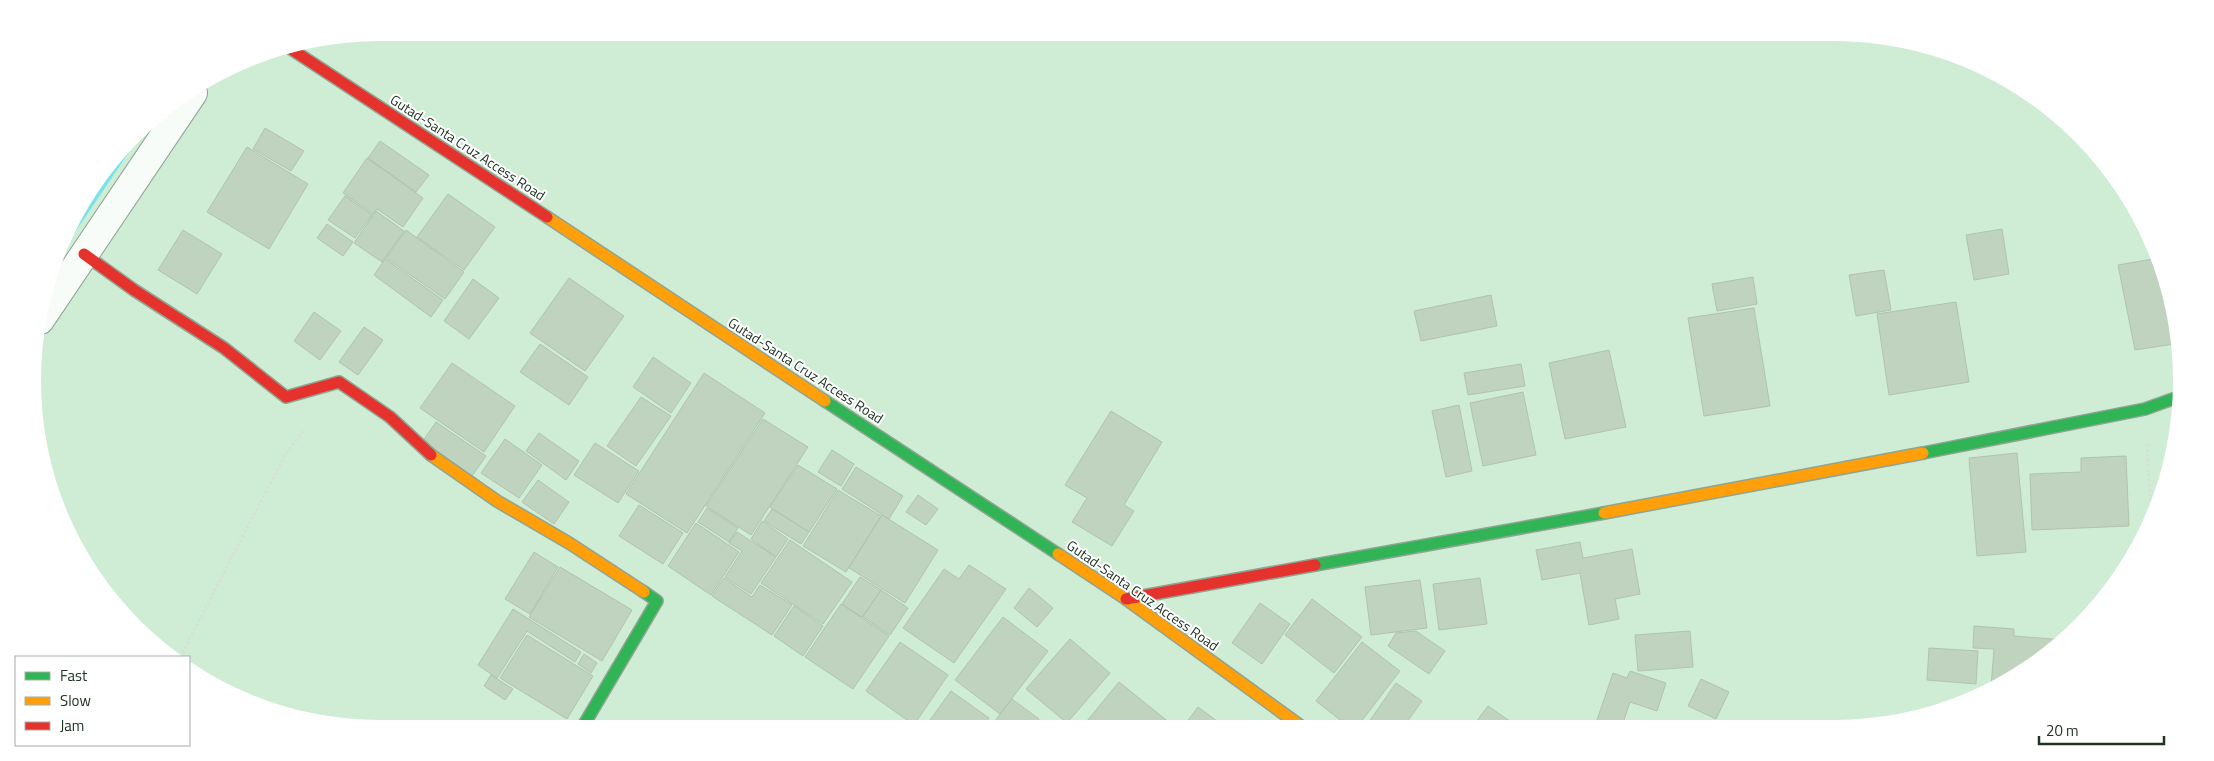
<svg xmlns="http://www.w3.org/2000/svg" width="2214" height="761" font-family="'Titillium Web',sans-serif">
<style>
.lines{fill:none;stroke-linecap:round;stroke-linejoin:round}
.stream{stroke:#77e2ea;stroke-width:12}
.building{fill:#c0d3be;stroke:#b1c3ae}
.street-casing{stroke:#8fa493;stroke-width:30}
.fast-casing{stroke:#8fa493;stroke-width:14}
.slow-casing{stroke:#8fa493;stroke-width:14}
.jam-casing{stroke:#8fa493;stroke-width:14}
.path{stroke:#d7e0d8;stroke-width:3;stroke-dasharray:2.5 2.5;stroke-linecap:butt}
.street{stroke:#f8fcf9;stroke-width:28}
.fast{stroke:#30b455;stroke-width:11}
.slow{stroke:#ff9f0a;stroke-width:11}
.jam{stroke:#e5322d;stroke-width:11}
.labels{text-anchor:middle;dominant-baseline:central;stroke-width:4;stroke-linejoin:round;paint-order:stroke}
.street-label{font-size:14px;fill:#203424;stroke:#fff}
</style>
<rect width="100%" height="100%" fill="#cfecd4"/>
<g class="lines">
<!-- stream -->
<path class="stream" d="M 66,235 L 126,146"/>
</g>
<!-- building -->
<g class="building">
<path d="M 265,128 L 304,151 L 291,171 L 253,149 Z"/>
<path d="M 380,141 L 429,175 L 416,192 L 368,158 Z"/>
<path d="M 247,147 L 308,184 L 269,249 L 207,212 Z"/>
<path d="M 367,158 L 423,198 L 403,227 L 377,209 L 373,214 L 343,193 Z"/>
<path d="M 448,194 L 495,227 L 464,270 L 417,237 Z"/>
<path d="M 345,196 L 372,215 L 355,238 L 328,220 Z"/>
<path d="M 376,211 L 404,231 L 382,262 L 354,243 Z"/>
<path d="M 327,224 L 353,242 L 343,256 L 317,238 Z"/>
<path d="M 2002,229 L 2009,274 L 1974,280 L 1966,235 Z"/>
<path d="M 183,230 L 222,254 L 197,294 L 158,270 Z"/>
<path d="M 406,230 L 464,272 L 445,299 L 386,258 Z"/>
<path d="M 2158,258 L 2163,268 L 2174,325 L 2170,326 L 2174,344 L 2135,350 L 2118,265 Z"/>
<path d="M 385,259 L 443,300 L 431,317 L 374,275 Z"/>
<path d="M 1884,270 L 1891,310 L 1856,316 L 1849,275 Z"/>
<path d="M 1753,277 L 1757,304 L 1717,311 L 1712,284 Z"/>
<path d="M 569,278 L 624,316 L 585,371 L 530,333 Z"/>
<path d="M 473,279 L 499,298 L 469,339 L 444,321 Z"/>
<path d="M 1491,295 L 1497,326 L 1421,341 L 1414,311 Z"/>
<path d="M 1956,302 L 1969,382 L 1889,395 L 1877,314 Z"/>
<path d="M 1754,308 L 1770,406 L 1704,416 L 1688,318 Z"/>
<path d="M 314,312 L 341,331 L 320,360 L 294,341 Z"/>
<path d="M 364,327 L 383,340 L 358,375 L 339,362 Z"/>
<path d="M 540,344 L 588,377 L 569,405 L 520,372 Z"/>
<path d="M 1609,350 L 1626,427 L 1565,439 L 1549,363 Z"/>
<path d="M 653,357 L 691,383 L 671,413 L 633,387 Z"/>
<path d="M 452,363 L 515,406 L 484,452 L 420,408 Z"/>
<path d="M 1521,364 L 1525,386 L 1468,395 L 1464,373 Z"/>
<path d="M 704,373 L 765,413 L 687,533 L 626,494 Z"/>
<path d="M 1523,392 L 1536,455 L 1483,466 L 1470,403 Z"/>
<path d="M 641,397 L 671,416 L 636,466 L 607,446 Z"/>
<path d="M 1459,405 L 1472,471 L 1446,477 L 1432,411 Z"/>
<path d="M 1111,411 L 1162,442 L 1124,505 L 1134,511 L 1112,546 L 1072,522 L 1087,498 L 1065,485 Z"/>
<path d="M 763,419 L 808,447 L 751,535 L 706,506 Z"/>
<path d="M 436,422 L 486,456 L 472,476 L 423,441 Z"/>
<path d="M 539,433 L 579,461 L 566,480 L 526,451 Z"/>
<path d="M 505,439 L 542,465 L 519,498 L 481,473 Z"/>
<path d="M 595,443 L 639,471 L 618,503 L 574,475 Z"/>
<path d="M 832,450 L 854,464 L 841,486 L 818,472 Z"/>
<path d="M 2017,453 L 2026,552 L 1977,556 L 1969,458 Z"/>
<path d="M 2126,456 L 2129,526 L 2032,530 L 2030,474 L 2081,472 L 2081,458 Z"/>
<path d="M 798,465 L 837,489 L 809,532 L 770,507 Z"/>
<path d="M 856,467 L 903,496 L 889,519 L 842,489 Z"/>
<path d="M 538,480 L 569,502 L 554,524 L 522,502 Z"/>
<path d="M 838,490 L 881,516 L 846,572 L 803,546 Z"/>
<path d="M 918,495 L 938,509 L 926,525 L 906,512 Z"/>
<path d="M 639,505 L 683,533 L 663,564 L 619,536 Z"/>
<path d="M 707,508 L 738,528 L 729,542 L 698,522 Z"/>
<path d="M 772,509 L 809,532 L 801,544 L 764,521 Z"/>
<path d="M 882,515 L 938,550 L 905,603 L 849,568 Z"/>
<path d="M 762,521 L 788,539 L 776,557 L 751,539 Z"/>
<path d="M 696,523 L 739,552 L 711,595 L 668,566 Z"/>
<path d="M 737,532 L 776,557 L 751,594 L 725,577 L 742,551 L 729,543 Z"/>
<path d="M 790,540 L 852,582 L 823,624 L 761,583 Z"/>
<path d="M 1580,542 L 1583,558 L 1632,549 L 1640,594 L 1615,599 L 1619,619 L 1589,625 L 1580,573 L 1542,580 L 1536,550 Z"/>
<path d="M 534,552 L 558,567 L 530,614 L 505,599 Z"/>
<path d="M 969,565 L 1006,589 L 954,663 L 903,628 L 944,569 L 959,579 Z"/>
<path d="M 560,567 L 632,610 L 602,661 L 529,617 Z"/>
<path d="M 860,577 L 881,590 L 862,617 L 842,604 Z"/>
<path d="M 724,578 L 752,597 L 760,585 L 792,605 L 772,635 L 712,596 Z"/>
<path d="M 1480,578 L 1487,624 L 1439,630 L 1433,584 Z"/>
<path d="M 1420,580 L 1427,628 L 1371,635 L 1365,587 Z"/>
<path d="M 1029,588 L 1053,608 L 1037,627 L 1014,608 Z"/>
<path d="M 881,590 L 908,608 L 890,635 L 863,617 Z"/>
<path d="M 1312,599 L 1362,637 L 1334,673 L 1285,635 Z"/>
<path d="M 1260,603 L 1290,624 L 1262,664 L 1232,643 Z"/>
<path d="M 841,604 L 889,636 L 853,689 L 805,657 Z"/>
<path d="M 794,606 L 823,626 L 803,656 L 774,636 Z"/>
<path d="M 513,609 L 581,652 L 575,662 L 527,631 L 497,678 L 478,665 Z"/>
<path d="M 1003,617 L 1048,651 L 1000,714 L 955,680 Z"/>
<path d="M 1974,626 L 2014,629 L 2014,636 L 2065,640 L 1991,687 L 1994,649 L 1973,648 Z"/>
<path d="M 1416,631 L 1445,651 L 1429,674 L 1388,646 L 1396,633 Z"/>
<path d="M 1690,631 L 1693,667 L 1638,671 L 1635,635 Z"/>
<path d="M 527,635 L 593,676 L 567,719 L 500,678 Z"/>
<path d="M 1070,639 L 1110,673 L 1067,723 L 1026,689 Z"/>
<path d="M 900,642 L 948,675 L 914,725 L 866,691 Z"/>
<path d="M 1362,642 L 1400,671 L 1357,727 L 1349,727 L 1316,701 Z"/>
<path d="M 1929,648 L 1978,651 L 1976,684 L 1927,680 Z"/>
<path d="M 584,654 L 597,663 L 591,673 L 578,664 Z"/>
<path d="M 1630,671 L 1666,683 L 1657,711 L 1630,702 L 1622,726 L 1595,726 L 1613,673 L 1627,678 Z"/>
<path d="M 491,675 L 513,689 L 505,700 L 484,686 Z"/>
<path d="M 1701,679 L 1729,692 L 1716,719 L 1688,706 Z"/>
<path d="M 1119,682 L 1170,723 L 1167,727 L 1082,727 Z"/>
<path d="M 1396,683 L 1422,701 L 1404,726 L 1366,726 Z"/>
<path d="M 951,691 L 989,718 L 983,727 L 925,727 Z"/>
<path d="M 1012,699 L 1039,719 L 1032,727 L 990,727 Z"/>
<path d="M 1488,706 L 1517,726 L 1473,726 Z"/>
<path d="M 1198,707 L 1217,721 L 1213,727 L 1183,727 Z"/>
</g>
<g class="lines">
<!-- street casing -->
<g class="street-casing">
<path id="street" d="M 40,320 L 193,93"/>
</g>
<!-- fast casing -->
<g class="fast-casing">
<g id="fast">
<path d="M 825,401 L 1058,554"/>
<path d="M 1923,453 L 2145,409 L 2181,396"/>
<path d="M 1315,565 L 1604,513"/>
<path d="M 582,728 L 657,601 L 644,592"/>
</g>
</g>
<!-- slow casing -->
<g class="slow-casing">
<g id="slow">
<path d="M 547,217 L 825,401"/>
<path d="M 431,455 L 497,501 L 569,543 L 644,592"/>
<path d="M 1604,513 L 1923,453"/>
<path d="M 1058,554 L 1126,599 L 1302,727"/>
</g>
</g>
<!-- jam casing -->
<g class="jam-casing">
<g id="jam">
<path d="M 288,47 L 547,217"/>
<path d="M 84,254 L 134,290 L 224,348 L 286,397 L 339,382 L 390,417 L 431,455"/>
<path d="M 1126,599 L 1315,565"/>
</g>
</g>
<!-- path -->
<g class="path">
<path d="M 2147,444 L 2151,515"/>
<path d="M 180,657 L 285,455 L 304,430"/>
</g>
<!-- street -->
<use href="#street" class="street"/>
<!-- fast -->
<use href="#fast" class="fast"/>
<!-- slow -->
<use href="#slow" class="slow"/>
<!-- jam -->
<use href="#jam" class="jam"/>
</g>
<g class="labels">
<!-- street labels -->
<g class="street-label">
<text transform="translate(468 147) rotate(33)">Gutad-Santa Cruz Access Road</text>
<text transform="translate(806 370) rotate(33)">Gutad-Santa Cruz Access Road</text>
<text transform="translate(1143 595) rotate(35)">Gutad-Santa Cruz Access Road</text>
</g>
</g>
<!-- crop -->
<path d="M0 0H2214V761H0ZM380 41H1834A339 339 0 0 1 2173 380V381A339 339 0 0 1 1834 720H380A339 339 0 0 1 41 381V380A339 339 0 0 1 380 41Z" fill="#fff" fill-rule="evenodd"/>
<!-- legend -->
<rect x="15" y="656" width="175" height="90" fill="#ffffff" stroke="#a6aea7"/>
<rect x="25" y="672" width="25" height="8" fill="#30b455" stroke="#a6aea7"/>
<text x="60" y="681" font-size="15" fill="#203424">Fast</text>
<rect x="25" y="697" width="25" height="8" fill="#ff9f0a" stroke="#a6aea7"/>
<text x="60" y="706" font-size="15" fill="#203424">Slow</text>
<rect x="25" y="722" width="25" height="8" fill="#e5322d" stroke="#a6aea7"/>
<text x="60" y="731" font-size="15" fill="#203424">Jam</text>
<!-- scale -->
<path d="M2039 736v8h125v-8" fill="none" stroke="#203424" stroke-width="2.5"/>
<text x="2046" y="736" font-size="15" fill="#203424" stroke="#ffffff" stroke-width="4" paint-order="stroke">20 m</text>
</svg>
